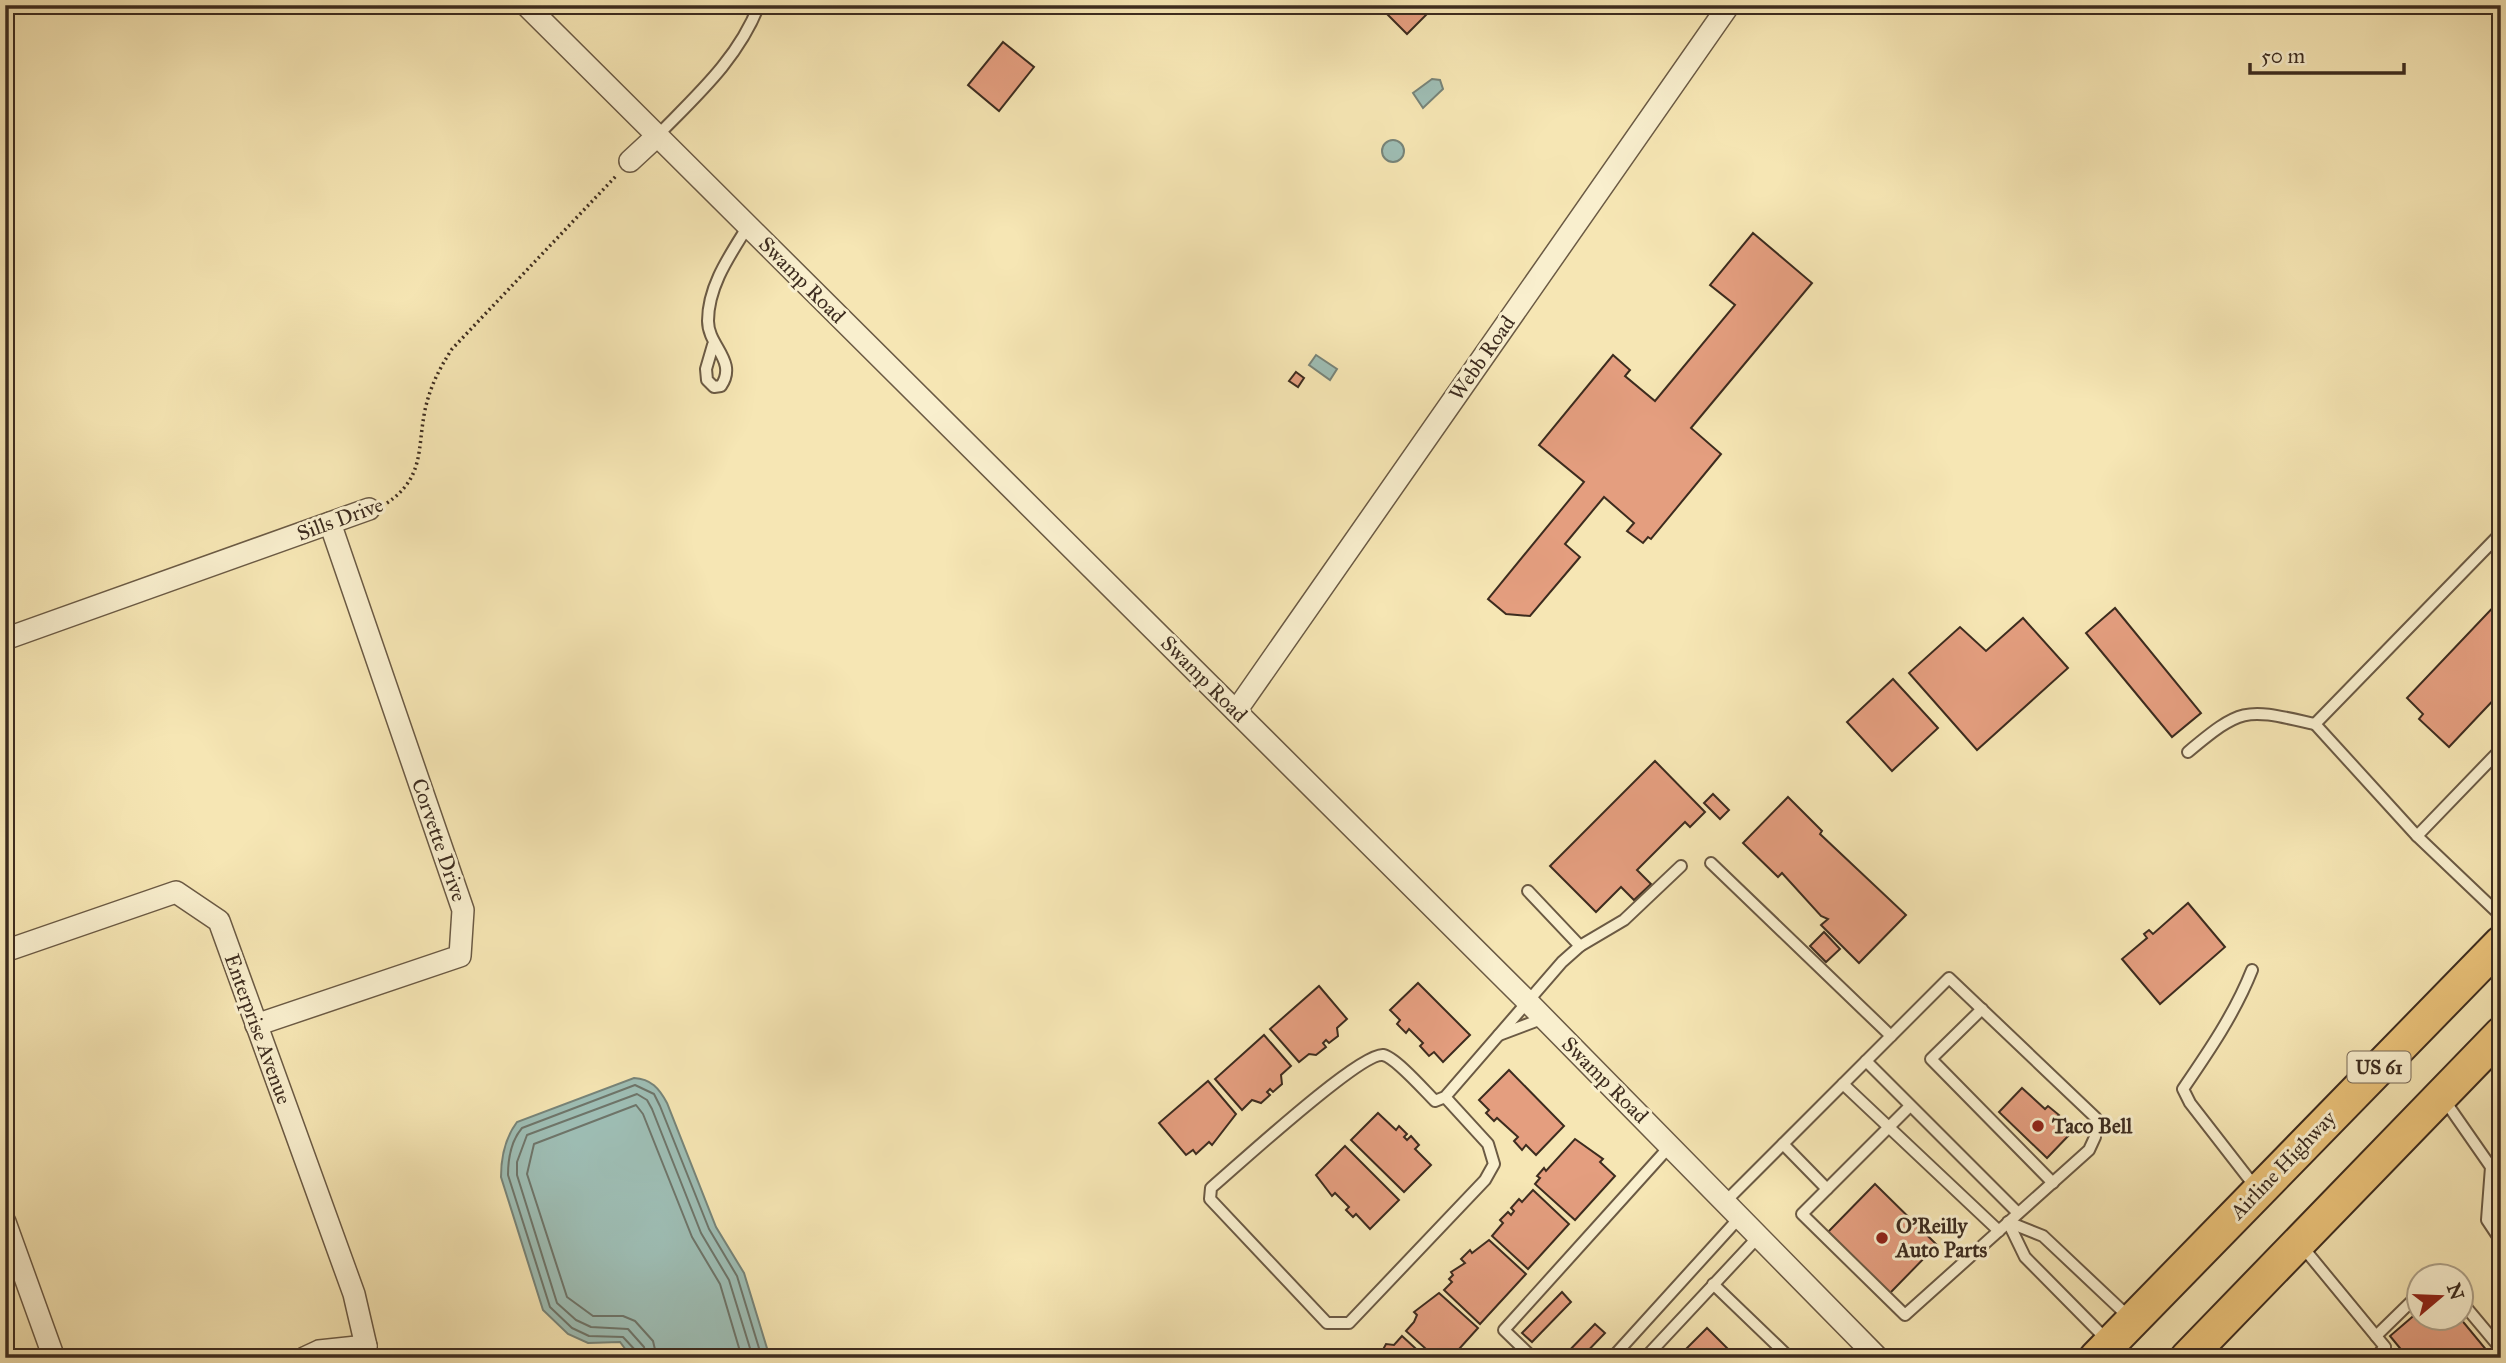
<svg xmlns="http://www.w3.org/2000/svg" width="2506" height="1363" font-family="'IM FELL Great Primer',serif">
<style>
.water{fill:#9ebeb5;stroke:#778479;stroke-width:2}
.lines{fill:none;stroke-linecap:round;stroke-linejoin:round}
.shore{stroke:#6e756a;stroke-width:2}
.building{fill:#e49e7f;stroke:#3d2c1f;stroke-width:2}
.service-casing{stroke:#6b5a44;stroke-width:14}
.minor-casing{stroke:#6b5a44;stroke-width:24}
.trunk-casing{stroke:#3d2c1f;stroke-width:37}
.path{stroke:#3d2c1f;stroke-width:3.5;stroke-dasharray:2 3.5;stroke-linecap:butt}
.service{stroke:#f9efce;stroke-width:10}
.minor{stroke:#f9efce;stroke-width:21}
.trunk{stroke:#ebc37a;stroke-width:33}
.poi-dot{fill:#8f2418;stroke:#f9efce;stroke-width:2.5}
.labels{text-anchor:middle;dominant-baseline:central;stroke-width:6;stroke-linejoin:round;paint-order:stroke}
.shield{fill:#f9efce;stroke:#756654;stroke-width:2}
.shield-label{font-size:19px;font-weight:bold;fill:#3d2c1f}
.street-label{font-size:21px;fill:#3d2c1f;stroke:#f9efce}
.poi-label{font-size:21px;font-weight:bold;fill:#3d2c1f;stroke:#f9efce;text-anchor:start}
</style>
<rect width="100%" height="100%" fill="#f6e6b4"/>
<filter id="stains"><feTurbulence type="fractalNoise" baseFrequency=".00286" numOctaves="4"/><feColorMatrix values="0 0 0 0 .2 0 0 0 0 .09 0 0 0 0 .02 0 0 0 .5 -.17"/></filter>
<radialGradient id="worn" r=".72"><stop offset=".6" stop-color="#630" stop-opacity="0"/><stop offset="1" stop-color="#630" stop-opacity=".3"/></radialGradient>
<!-- water -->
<g class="water">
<path d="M 1432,79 L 1440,80 L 1443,89 L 1423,108 L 1413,93 Z"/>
<circle cx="1393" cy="151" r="11"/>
<path d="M 1316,355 L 1337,369 L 1330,380 L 1309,365 Z"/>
<path d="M 634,1078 C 651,1079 659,1088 667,1103 L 716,1227 L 744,1273 L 770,1358 L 632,1358 L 620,1342 L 588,1343 L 568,1334 L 543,1310 L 501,1177 C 501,1157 505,1138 517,1122 Z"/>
</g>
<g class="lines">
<!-- shore -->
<g class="shore">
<path d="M 637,1358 L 636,1351 L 623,1337 L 589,1336 L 572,1328 L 550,1307 L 508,1175 C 508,1159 511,1141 522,1128 L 635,1085 L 654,1094 L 660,1106 L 709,1229 L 737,1276 L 762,1358"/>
<path d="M 646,1358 L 644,1347 L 628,1329 L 591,1327 L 576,1320 L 557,1303 L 517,1175 L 517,1162 L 527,1135 L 637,1094 L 647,1100 L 652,1109 L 701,1233 L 729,1280 L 753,1358"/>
<path d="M 657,1358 L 653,1341 L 635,1321 L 623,1316 L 593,1316 L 567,1297 L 527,1174 L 534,1144 L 636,1105 L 643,1114 L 692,1237 L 720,1284 L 742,1358"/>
</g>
</g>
<!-- building -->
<g class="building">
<path d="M 1378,5 L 1431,5 L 1434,7 L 1407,34 Z"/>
<path d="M 1003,42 L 1034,67 L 999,111 L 968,85 Z"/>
<path d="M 1753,233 L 1812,283 L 1691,428 L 1721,454 L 1651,539 L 1648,537 L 1643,543 L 1627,531 L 1634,523 L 1604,497 L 1565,544 L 1580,557 L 1530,616 L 1506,614 L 1488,599 L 1584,482 L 1539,445 L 1613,355 L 1630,370 L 1625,376 L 1655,401 L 1735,305 L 1710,285 Z"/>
<path d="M 1296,372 L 1304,378 L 1298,387 L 1289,381 Z"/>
<path d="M 2501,599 L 2501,692 L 2449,747 L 2419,719 L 2423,714 L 2407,698 Z"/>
<path d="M 2115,608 L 2201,713 L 2172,737 L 2086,633 Z"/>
<path d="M 2023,618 L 2068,668 L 1977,750 L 1909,673 L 1960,627 L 1986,651 Z"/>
<path d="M 1893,679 L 1938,728 L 1892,771 L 1847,722 Z"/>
<path d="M 1655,761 L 1705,812 L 1690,827 L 1685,822 L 1637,870 L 1651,884 L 1634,900 L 1621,887 L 1596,912 L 1550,866 Z"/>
<path d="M 1713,794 L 1729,810 L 1720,819 L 1704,803 Z"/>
<path d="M 1788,797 L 1822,831 L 1820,834 L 1906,915 L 1859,963 L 1821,925 L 1828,919 L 1821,916 L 1782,873 L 1778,877 L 1743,843 Z"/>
<path d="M 2188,903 L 2225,947 L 2160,1004 L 2122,959 L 2147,938 L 2144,934 L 2149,930 L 2153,934 Z"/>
<path d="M 1824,932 L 1840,949 L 1826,962 L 1810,946 Z"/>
<path d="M 1418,983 L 1470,1035 L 1443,1062 L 1434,1052 L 1429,1056 L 1420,1046 L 1423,1043 L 1409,1029 L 1406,1033 L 1397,1024 L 1400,1020 L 1390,1010 Z"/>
<path d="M 1319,986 L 1347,1019 L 1337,1028 L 1338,1036 L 1329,1043 L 1326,1040 L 1323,1043 L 1326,1047 L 1316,1055 L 1309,1054 L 1299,1062 L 1270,1029 Z"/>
<path d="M 1264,1035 L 1291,1066 L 1281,1075 L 1282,1084 L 1273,1092 L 1270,1089 L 1267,1092 L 1270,1095 L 1261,1103 L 1252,1100 L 1242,1110 L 1215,1079 Z"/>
<path d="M 1509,1070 L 1564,1126 L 1536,1155 L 1526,1145 L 1522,1150 L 1514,1141 L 1518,1137 L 1497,1118 L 1494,1121 L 1486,1113 L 1489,1110 L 1479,1100 Z"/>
<path d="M 1208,1081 L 1236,1114 L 1212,1145 L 1209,1142 L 1196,1154 L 1193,1150 L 1186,1155 L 1159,1123 Z"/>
<path d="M 2022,1088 L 2045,1109 L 2048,1106 L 2059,1115 L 2055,1119 L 2071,1133 L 2047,1158 L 1999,1112 Z"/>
<path d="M 1378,1113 L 1396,1130 L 1399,1126 L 1407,1134 L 1404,1137 L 1407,1140 L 1411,1136 L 1419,1145 L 1415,1149 L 1431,1165 L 1404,1192 L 1351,1140 Z"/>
<path d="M 1575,1139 L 1603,1159 L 1600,1162 L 1615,1176 L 1575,1220 L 1535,1184 L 1540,1178 L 1537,1176 L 1544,1168 L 1546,1171 Z"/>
<path d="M 1345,1146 L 1399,1200 L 1370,1229 L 1356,1214 L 1353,1217 L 1346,1210 L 1349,1207 L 1335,1193 L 1332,1196 L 1316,1175 Z"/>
<path d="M 1875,1184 L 1937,1245 L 1890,1293 L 1828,1232 Z"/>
<path d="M 1533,1190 L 1569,1224 L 1528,1269 L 1492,1236 L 1503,1223 L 1500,1220 L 1508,1212 L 1511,1215 L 1514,1211 L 1511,1208 L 1519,1199 L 1522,1202 Z"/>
<path d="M 1489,1240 L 1526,1274 L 1480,1324 L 1444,1290 L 1452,1282 L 1449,1279 L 1453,1275 L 1451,1272 L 1465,1263 L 1461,1259 L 1470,1250 L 1472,1253 Z"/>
<path d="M 1562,1292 L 1571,1302 L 1532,1342 L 1522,1333 Z"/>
<path d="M 1439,1293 L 1478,1328 L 1451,1358 L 1436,1358 L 1406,1331 L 1414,1322 L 1417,1315 L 1414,1312 Z"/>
<path d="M 2418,1312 L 2418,1318 L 2460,1318 L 2493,1358 L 2408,1358 L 2390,1336 Z"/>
<path d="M 1595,1324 L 1605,1333 L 1581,1358 L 1562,1358 Z"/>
<path d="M 1707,1328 L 1737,1358 L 1677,1358 Z"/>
<path d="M 1402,1336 L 1426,1358 L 1373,1358 L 1376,1355 L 1379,1357 L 1386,1344 L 1394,1345 Z"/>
</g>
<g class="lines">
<!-- service casing -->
<g class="service-casing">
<g id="service">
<path d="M 657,136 C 697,95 738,59 759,5"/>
<path d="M 713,345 L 706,369 L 707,380 L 714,387 L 721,386 C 738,361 708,346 708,321 C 708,286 730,255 748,226"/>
<path d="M 2501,749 L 2417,836 L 2501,916"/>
<path d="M 2188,752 C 2244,705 2246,709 2315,724"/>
<path d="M 2417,836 L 2315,724 L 2501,533"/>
<path d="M 1711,863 L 1891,1036"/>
<path d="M 1528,891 L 1580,946"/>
<path d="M 2252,970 C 2235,1013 2209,1051 2183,1089 L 2190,1103 L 2256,1188"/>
<path d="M 1982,1009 L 1931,1059 L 2053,1183"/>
<path d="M 1499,1035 L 1544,1018"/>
<path d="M 1866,1061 L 2018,1213"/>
<path d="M 1843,1084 L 1999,1231"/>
<path d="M 1445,1097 L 1488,1144 L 1494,1164 L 1485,1180 L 1349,1323 L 1327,1323 L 1210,1199 L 1211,1188 C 1236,1167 1360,1052 1383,1055 C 1395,1057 1424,1090 1435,1101 L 1445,1097 L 1562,962 L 1580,946 L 1624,920 L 1681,866"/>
<path d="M 2443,1098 L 2491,1167 L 2487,1220 L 2501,1241"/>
<path d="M 1783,1144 L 1827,1189"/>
<path d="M 1725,1202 L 1949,978 L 2096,1118 L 2095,1137 L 2089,1150 L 1905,1315 L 1802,1214 L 1909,1107"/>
<path d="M 2008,1222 L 2043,1236 L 2131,1319"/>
<path d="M 2008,1222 L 2025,1257 L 2107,1340"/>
<path d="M 2301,1245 L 2385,1347 L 2375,1358"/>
<path d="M 2439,1276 L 2440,1276"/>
<path d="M 1713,1284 L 1790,1358"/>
<path d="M 2460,1300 L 2501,1349"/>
<path d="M 2376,1336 L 2418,1295"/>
<path d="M 1533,1358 L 1504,1330 L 1670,1146"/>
<path d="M 1612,1358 L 1740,1217"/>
<path d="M 1645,1358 L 1759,1236"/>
</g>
</g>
<!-- minor casing -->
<g class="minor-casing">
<g id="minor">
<path d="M 526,5 L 1526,1000 L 1878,1358"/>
<path d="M 630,161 L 657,136"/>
<path d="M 5,639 L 369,509"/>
<path d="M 1236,711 L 1729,5"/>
<path d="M 5,951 L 176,892 L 219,921 L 354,1294 L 366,1346 L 366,1358"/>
<path d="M 256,1025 L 460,956 L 463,910 L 330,523"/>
<path d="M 5,1222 L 54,1358"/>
<path d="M 304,1358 L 319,1351 L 366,1346"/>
</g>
</g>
<!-- trunk casing -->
<g class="trunk-casing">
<g id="trunk">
<path d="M 2096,1358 L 2501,943"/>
<path d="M 2187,1358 L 2501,1034"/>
</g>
</g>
<!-- path -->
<path class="path" d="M 387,503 C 425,477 417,449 425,410 C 430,387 439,369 452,349 L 617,175"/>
<!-- service -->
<use href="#service" class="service"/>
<!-- minor -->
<use href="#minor" class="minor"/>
<!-- trunk -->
<use href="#trunk" class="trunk"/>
</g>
<!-- markers -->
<g class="poi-dot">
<circle cx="2038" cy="1126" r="7"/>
<circle cx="1882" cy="1238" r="7"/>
</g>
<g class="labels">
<!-- shield labels -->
<rect class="shield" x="2347.5" y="1051.5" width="63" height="31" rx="5"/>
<g class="shield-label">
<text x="2379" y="1067">US 61</text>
</g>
<!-- street labels -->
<g class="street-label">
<text transform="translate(802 280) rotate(45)">Swamp Road</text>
<text transform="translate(1482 358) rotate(-55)">Webb Road</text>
<text transform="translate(340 519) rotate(-20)">Sills Drive</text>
<text transform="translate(1204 679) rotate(45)">Swamp Road</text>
<text transform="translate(439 840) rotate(71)">Corvette Drive</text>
<text transform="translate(258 1029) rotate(70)">Enterprise Avenue</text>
<text transform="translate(1605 1080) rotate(45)">Swamp Road</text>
<text transform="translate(2283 1165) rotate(-46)">Airline Highway</text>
</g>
<!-- poi labels -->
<g class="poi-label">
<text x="2052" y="1126">Taco Bell</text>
<text x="1896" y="1226">O'Reilly<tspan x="1896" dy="24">Auto Parts</tspan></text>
</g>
</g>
<!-- margin -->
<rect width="2506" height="1363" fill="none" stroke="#f6e6b4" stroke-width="28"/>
<rect x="7" y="7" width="2492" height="1349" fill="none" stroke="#3d2c1f" stroke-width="3.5"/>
<rect x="14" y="14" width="2478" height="1335" fill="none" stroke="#3d2c1f" stroke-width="2"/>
<!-- north arrow -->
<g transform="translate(2440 1297) rotate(71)"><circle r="33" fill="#f9efce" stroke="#aea188" stroke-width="2"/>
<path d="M0-5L12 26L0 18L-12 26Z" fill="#8f2418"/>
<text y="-10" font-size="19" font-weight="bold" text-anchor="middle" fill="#3d2c1f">N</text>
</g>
<!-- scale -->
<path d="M2250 63v10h154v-10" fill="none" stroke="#3d2c1f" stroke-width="3.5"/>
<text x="2261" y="63" font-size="21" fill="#3d2c1f" stroke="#f9efce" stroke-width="5" paint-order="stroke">50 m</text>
<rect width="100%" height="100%" filter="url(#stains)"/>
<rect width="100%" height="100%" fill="url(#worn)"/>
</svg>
